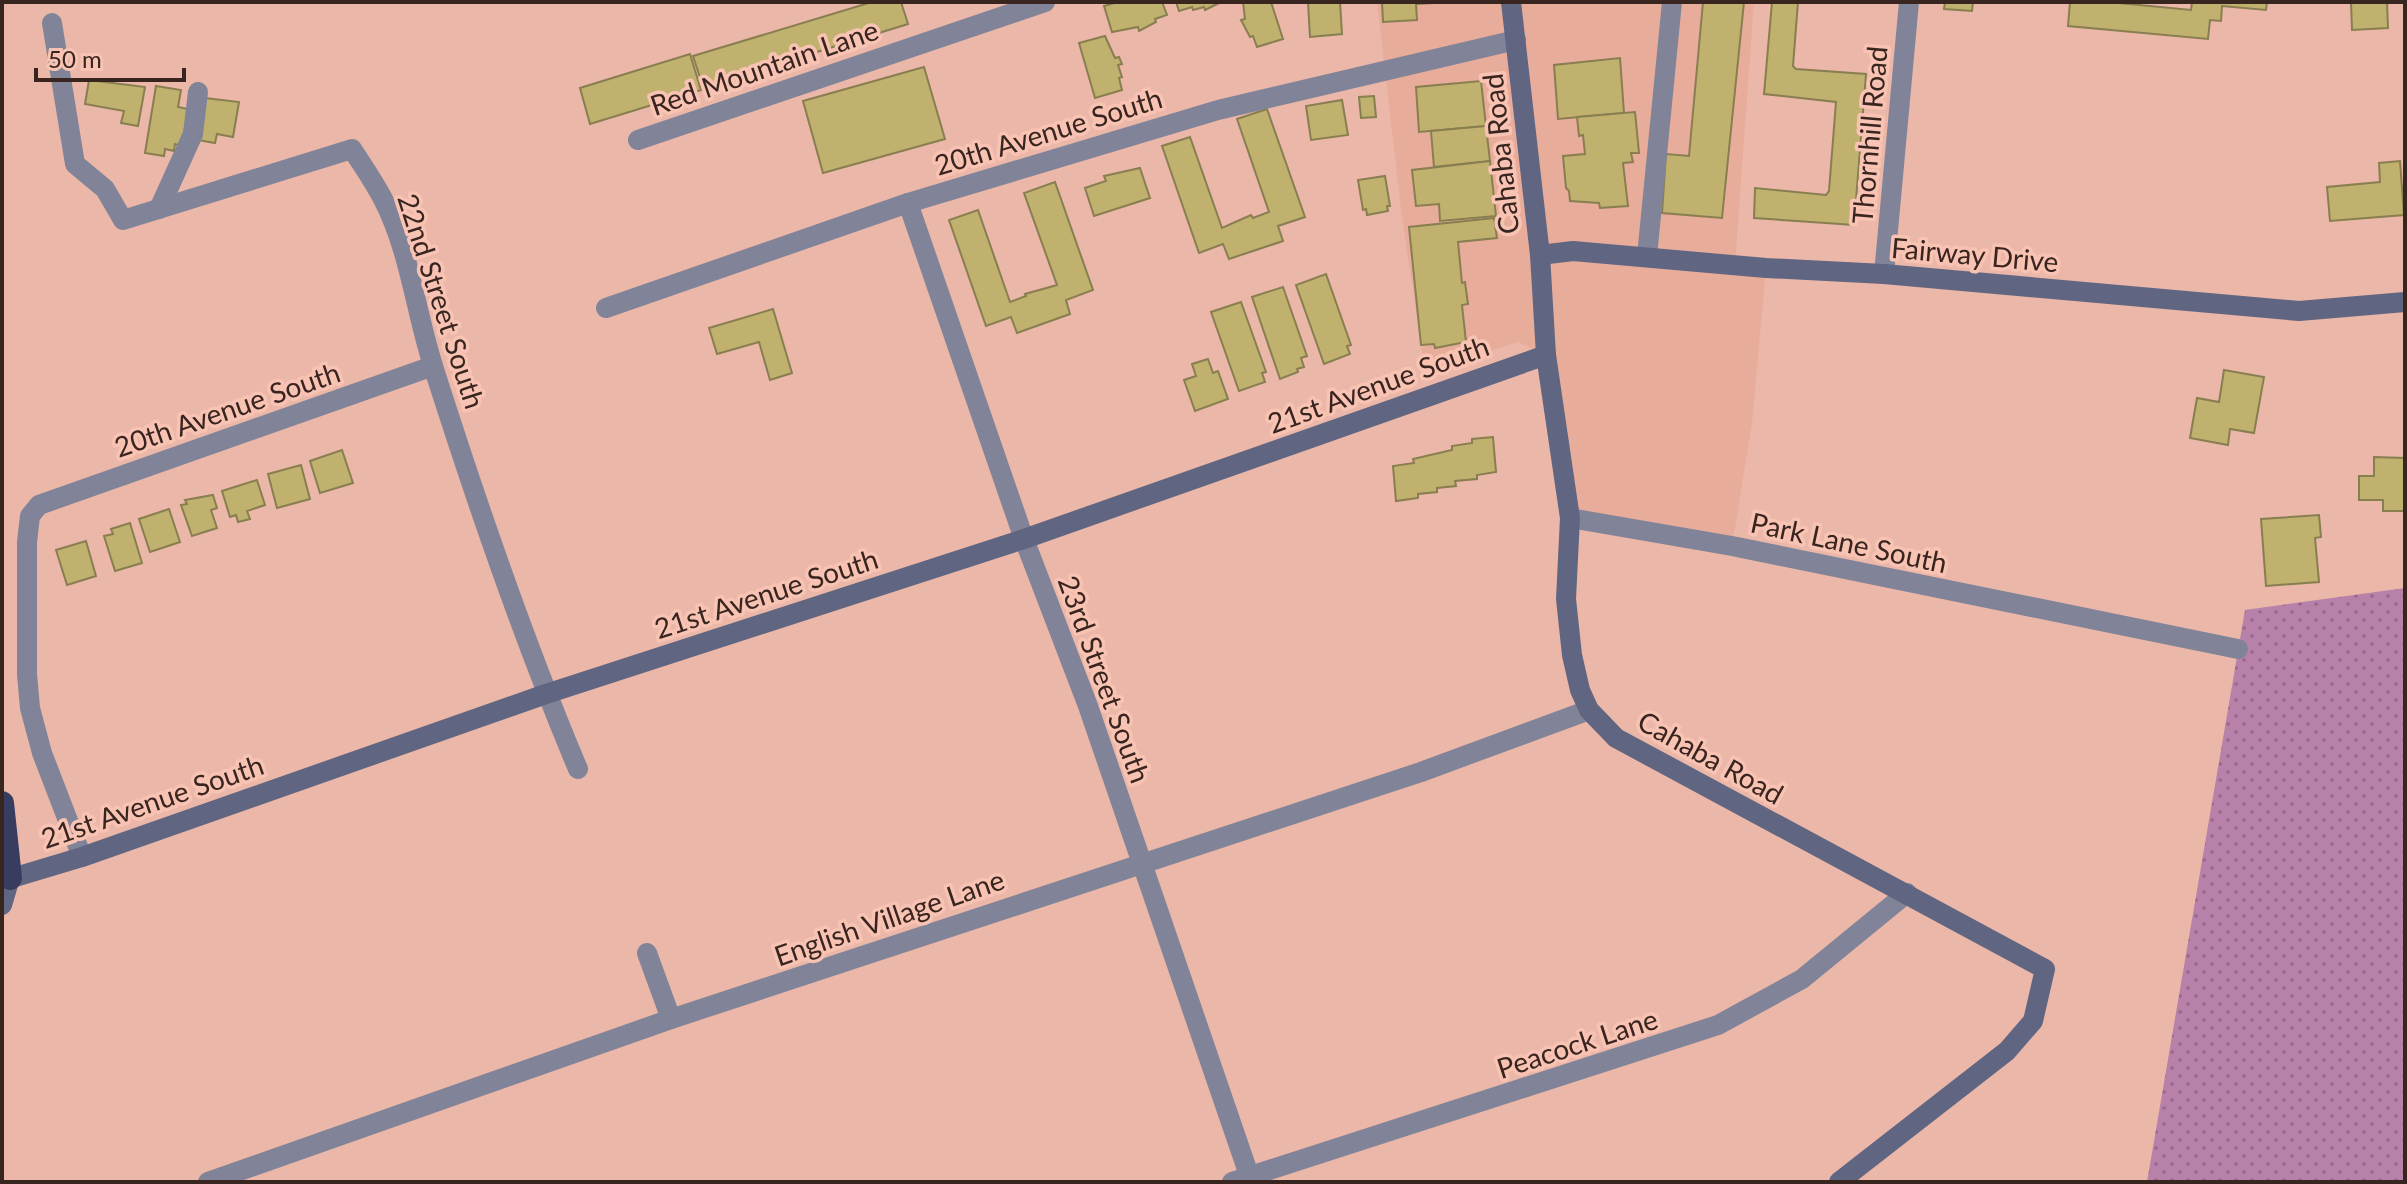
<svg xmlns="http://www.w3.org/2000/svg" width="2407" height="1184" font-family="Lato,sans-serif">
<style>
.built{fill:#e8ac9b}
.garden{fill:url(#garden-dots)}
.building{fill:#c0b16f;stroke:#887e50;stroke-width:2}
.lines{fill:none;stroke-linecap:round;stroke-linejoin:round}
.street{stroke:#818498;stroke-width:20}
.secondary{stroke:#606581;stroke-width:20}
.highway{stroke:#373c61;stroke-width:24}
.labels{text-anchor:middle;dominant-baseline:central;stroke-width:7;stroke-linejoin:round;paint-order:stroke}
.street-label{font-size:28px;fill:#39251f;stroke:#f9c3b4}
</style>
<defs>
<pattern id="garden-dots" width="8" height="8" patternUnits="userSpaceOnUse" patternTransform="scale(2)"><rect width="8" height="8" fill="#b881aa"/><path d="M2 2h.1M6 6h.1" fill="none" stroke="#97698a" stroke-width="1.8" stroke-linecap="round"/></pattern>
</defs>
<rect width="100%" height="100%" fill="#ebb7a8"/>
<!-- built -->
<path class="built" d="M 1377,2 L 1754,2 L 1735,265 L 1766,268 L 1752,423 L 1732,546 L 1570,518 L 1546,355 L 1518,342 L 1425,371 L 1402,217 Z"/>
<!-- garden -->
<path class="garden" d="M 2405,588 L 2405,1182 L 2147,1182 L 2245,610 Z"/>
<!-- building -->
<g class="building">
<path d="M 872,2 L 901,2 L 908,24 L 703,87 L 693,56 Z"/>
<path d="M 1118,2 L 1162,2 L 1167,15 L 1155,19 L 1156,22 L 1139,31 L 1138,27 L 1112,32 L 1104,6 Z"/>
<path d="M 1176,2 L 1221,2 L 1205,10 L 1204,7 L 1193,10 L 1192,7 L 1179,11 Z"/>
<path d="M 1243,2 L 1271,2 L 1283,39 L 1257,47 L 1253,36 L 1250,37 L 1241,20 L 1245,19 Z"/>
<path d="M 1308,2 L 1340,2 L 1342,34 L 1310,37 Z"/>
<path d="M 1382,2 L 1453,2 L 1416,4 L 1417,20 L 1383,22 Z"/>
<path d="M 1703,2 L 1744,2 L 1722,218 L 1662,213 L 1666,154 L 1689,156 Z"/>
<path d="M 1772,2 L 1798,2 L 1793,66 L 1796,69 L 1866,74 L 1854,225 L 1754,218 L 1755,188 L 1826,195 L 1829,191 L 1836,102 L 1764,94 Z"/>
<path d="M 1945,2 L 1973,2 L 1972,11 L 1944,9 Z"/>
<path d="M 2070,2 L 2108,2 L 2191,10 L 2192,2 L 2267,2 L 2266,10 L 2222,6 L 2221,21 L 2210,20 L 2208,39 L 2068,26 Z"/>
<path d="M 2351,2 L 2387,2 L 2388,28 L 2352,30 Z"/>
<path d="M 1105,36 L 1115,58 L 1119,57 L 1122,64 L 1118,65 L 1122,77 L 1119,78 L 1122,90 L 1095,98 L 1079,43 Z"/>
<path d="M 690,54 L 701,90 L 590,124 L 580,88 Z"/>
<path d="M 1620,58 L 1624,113 L 1558,119 L 1554,65 Z"/>
<path d="M 924,67 L 945,139 L 823,173 L 803,101 Z"/>
<path d="M 89,80 L 145,87 L 138,126 L 121,123 L 124,111 L 85,104 Z"/>
<path d="M 1481,81 L 1486,126 L 1419,132 L 1416,87 Z"/>
<path d="M 156,86 L 181,90 L 178,107 L 188,109 L 182,146 L 175,144 L 174,151 L 165,149 L 164,156 L 145,153 Z"/>
<path d="M 1374,96 L 1376,117 L 1361,118 L 1359,97 Z"/>
<path d="M 205,98 L 239,102 L 233,137 L 217,134 L 215,143 L 198,140 Z"/>
<path d="M 1342,100 L 1348,135 L 1311,140 L 1306,106 Z"/>
<path d="M 1267,109 L 1305,217 L 1278,226 L 1283,241 L 1229,259 L 1223,244 L 1199,253 L 1162,146 L 1190,137 L 1222,228 L 1251,215 L 1253,218 L 1269,212 L 1237,119 Z"/>
<path d="M 1635,112 L 1639,153 L 1631,153 L 1633,162 L 1623,163 L 1628,206 L 1600,208 L 1599,203 L 1570,201 L 1569,191 L 1566,188 L 1563,156 L 1585,154 L 1583,135 L 1579,136 L 1577,117 Z"/>
<path d="M 1486,126 L 1490,161 L 1434,167 L 1431,131 Z"/>
<path d="M 1490,161 L 1496,216 L 1440,221 L 1439,204 L 1416,206 L 1412,170 Z"/>
<path d="M 2400,161 L 2404,215 L 2330,221 L 2327,187 L 2380,182 L 2379,163 Z"/>
<path d="M 1140,168 L 1150,198 L 1094,216 L 1085,188 L 1106,181 L 1104,176 Z"/>
<path d="M 1385,176 L 1390,206 L 1387,206 L 1388,211 L 1367,215 L 1366,209 L 1363,210 L 1358,180 Z"/>
<path d="M 1055,182 L 1093,290 L 1066,300 L 1070,314 L 1017,333 L 1011,317 L 986,326 L 949,220 L 978,210 L 1010,302 L 1026,296 L 1025,294 L 1057,285 L 1024,193 Z"/>
<path d="M 1494,218 L 1497,238 L 1458,242 L 1462,283 L 1465,282 L 1468,304 L 1462,305 L 1466,342 L 1435,348 L 1434,344 L 1421,345 L 1409,227 Z"/>
<path d="M 1326,274 L 1351,345 L 1347,346 L 1350,354 L 1324,364 L 1296,285 Z"/>
<path d="M 1283,287 L 1307,356 L 1301,358 L 1304,367 L 1297,369 L 1298,372 L 1280,379 L 1252,297 Z"/>
<path d="M 1241,302 L 1266,372 L 1262,373 L 1265,382 L 1239,391 L 1211,312 Z"/>
<path d="M 773,309 L 792,373 L 770,380 L 759,342 L 717,354 L 709,328 Z"/>
<path d="M 1208,359 L 1213,373 L 1218,371 L 1228,399 L 1195,411 L 1184,380 L 1196,376 L 1192,364 Z"/>
<path d="M 2224,370 L 2264,377 L 2254,433 L 2230,429 L 2228,445 L 2190,438 L 2197,398 L 2219,402 Z"/>
<path d="M 1493,437 L 1496,472 L 1477,475 L 1477,479 L 1455,481 L 1456,486 L 1437,488 L 1437,492 L 1418,494 L 1418,498 L 1396,501 L 1393,466 L 1414,463 L 1413,459 L 1452,450 L 1452,446 L 1472,443 L 1472,439 Z"/>
<path d="M 342,450 L 353,483 L 320,493 L 310,461 Z"/>
<path d="M 2374,457 L 2405,458 L 2405,511 L 2383,511 L 2383,500 L 2359,500 L 2359,476 L 2374,476 Z"/>
<path d="M 301,465 L 310,499 L 277,508 L 268,474 Z"/>
<path d="M 257,480 L 265,505 L 247,511 L 250,519 L 238,522 L 236,515 L 230,517 L 222,491 Z"/>
<path d="M 213,495 L 217,508 L 211,510 L 217,528 L 192,536 L 181,505 L 187,504 L 185,500 Z"/>
<path d="M 169,509 L 180,542 L 150,552 L 139,519 Z"/>
<path d="M 2319,515 L 2321,537 L 2315,538 L 2319,582 L 2266,586 L 2261,519 Z"/>
<path d="M 130,523 L 142,563 L 115,571 L 104,536 L 113,534 L 111,529 Z"/>
<path d="M 86,541 L 96,576 L 67,585 L 56,550 Z"/>
</g>
<g class="lines">
<!-- street -->
<g class="street">
<path d="M 52,23 L 75,164 L 105,189 L 123,220 L 352,149 C 363,166 375,183 384,201 C 410,252 416,314 434,369 C 477,504 523,639 578,769"/>
<path d="M 638,140 L 1045,2"/>
<path d="M 908,203 L 1024,539 L 1088,706 L 1249,1175"/>
<path d="M 159,209 L 193,134 L 198,92"/>
<path d="M 1647,256 L 1672,2"/>
<path d="M 1884,274 L 1909,2"/>
<path d="M 606,308 L 908,203 L 1218,110 L 1516,40"/>
<path d="M 1570,518 L 1732,546 L 2238,649"/>
<path d="M 82,857 L 42,753 L 30,708 L 27,674 L 27,542 L 30,516 L 39,505 L 433,366"/>
<path d="M 647,953 L 671,1019"/>
<path d="M 208,1182 L 671,1019 L 1421,772 L 1589,710"/>
<path d="M 1232,1182 L 1718,1025 L 1802,979 L 1907,893"/>
</g>
<!-- secondary -->
<g class="secondary">
<path d="M 1511,2 L 1540,255 L 1546,355 L 1570,518 L 1566,599 L 1572,655 L 1580,690 L 1589,710 L 1616,738 L 2045,969 L 2033,1021 L 2007,1051 L 1839,1182"/>
<path d="M 1540,255 L 1573,251 L 1766,268 L 1884,274 L 2299,311 L 2405,302"/>
<path d="M 2,881 L 82,857 L 546,694 L 1024,539 L 1546,355"/>
<path d="M 2,905 L 10,878"/>
</g>
<!-- highway -->
<path class="highway" d="M 2,803 L 10,878"/>
</g>
<g class="labels">
<!-- street labels -->
<g class="street-label">
<text transform="translate(764 67) rotate(-19)">Red Mountain Lane</text>
<text transform="translate(1048 131) rotate(-17)">20th Avenue South</text>
<text transform="translate(1869 135) rotate(-85)">Thornhill Road</text>
<text transform="translate(1500 154) rotate(-96)">Cahaba Road</text>
<text transform="translate(1975 254) rotate(5)">Fairway Drive</text>
<text transform="translate(442 301) rotate(72)">22nd Street South</text>
<text transform="translate(1378 384) rotate(-20)">21st Avenue South</text>
<text transform="translate(227 409) rotate(-19)">20th Avenue South</text>
<text transform="translate(1849 542) rotate(12)">Park Lane South</text>
<text transform="translate(766 593) rotate(-18)">21st Avenue South</text>
<text transform="translate(1105 679) rotate(70)">23rd Street South</text>
<text transform="translate(1711 757) rotate(29)">Cahaba Road</text>
<text transform="translate(152 801) rotate(-19)">21st Avenue South</text>
<text transform="translate(889 917) rotate(-19)">English Village Lane</text>
<text transform="translate(1577 1043) rotate(-18)">Peacock Lane</text>
</g>
</g>
<!-- border -->
<rect width="2407" height="1184" fill="none" stroke="#39251f" stroke-width="8"/>
<!-- scale -->
<path d="M36 68v12h148v-12" fill="none" stroke="#39251f" stroke-width="4"/>
<text x="48" y="68" font-size="24" fill="#39251f" stroke="#f9c3b4" stroke-width="6" paint-order="stroke">50 m</text>
</svg>
